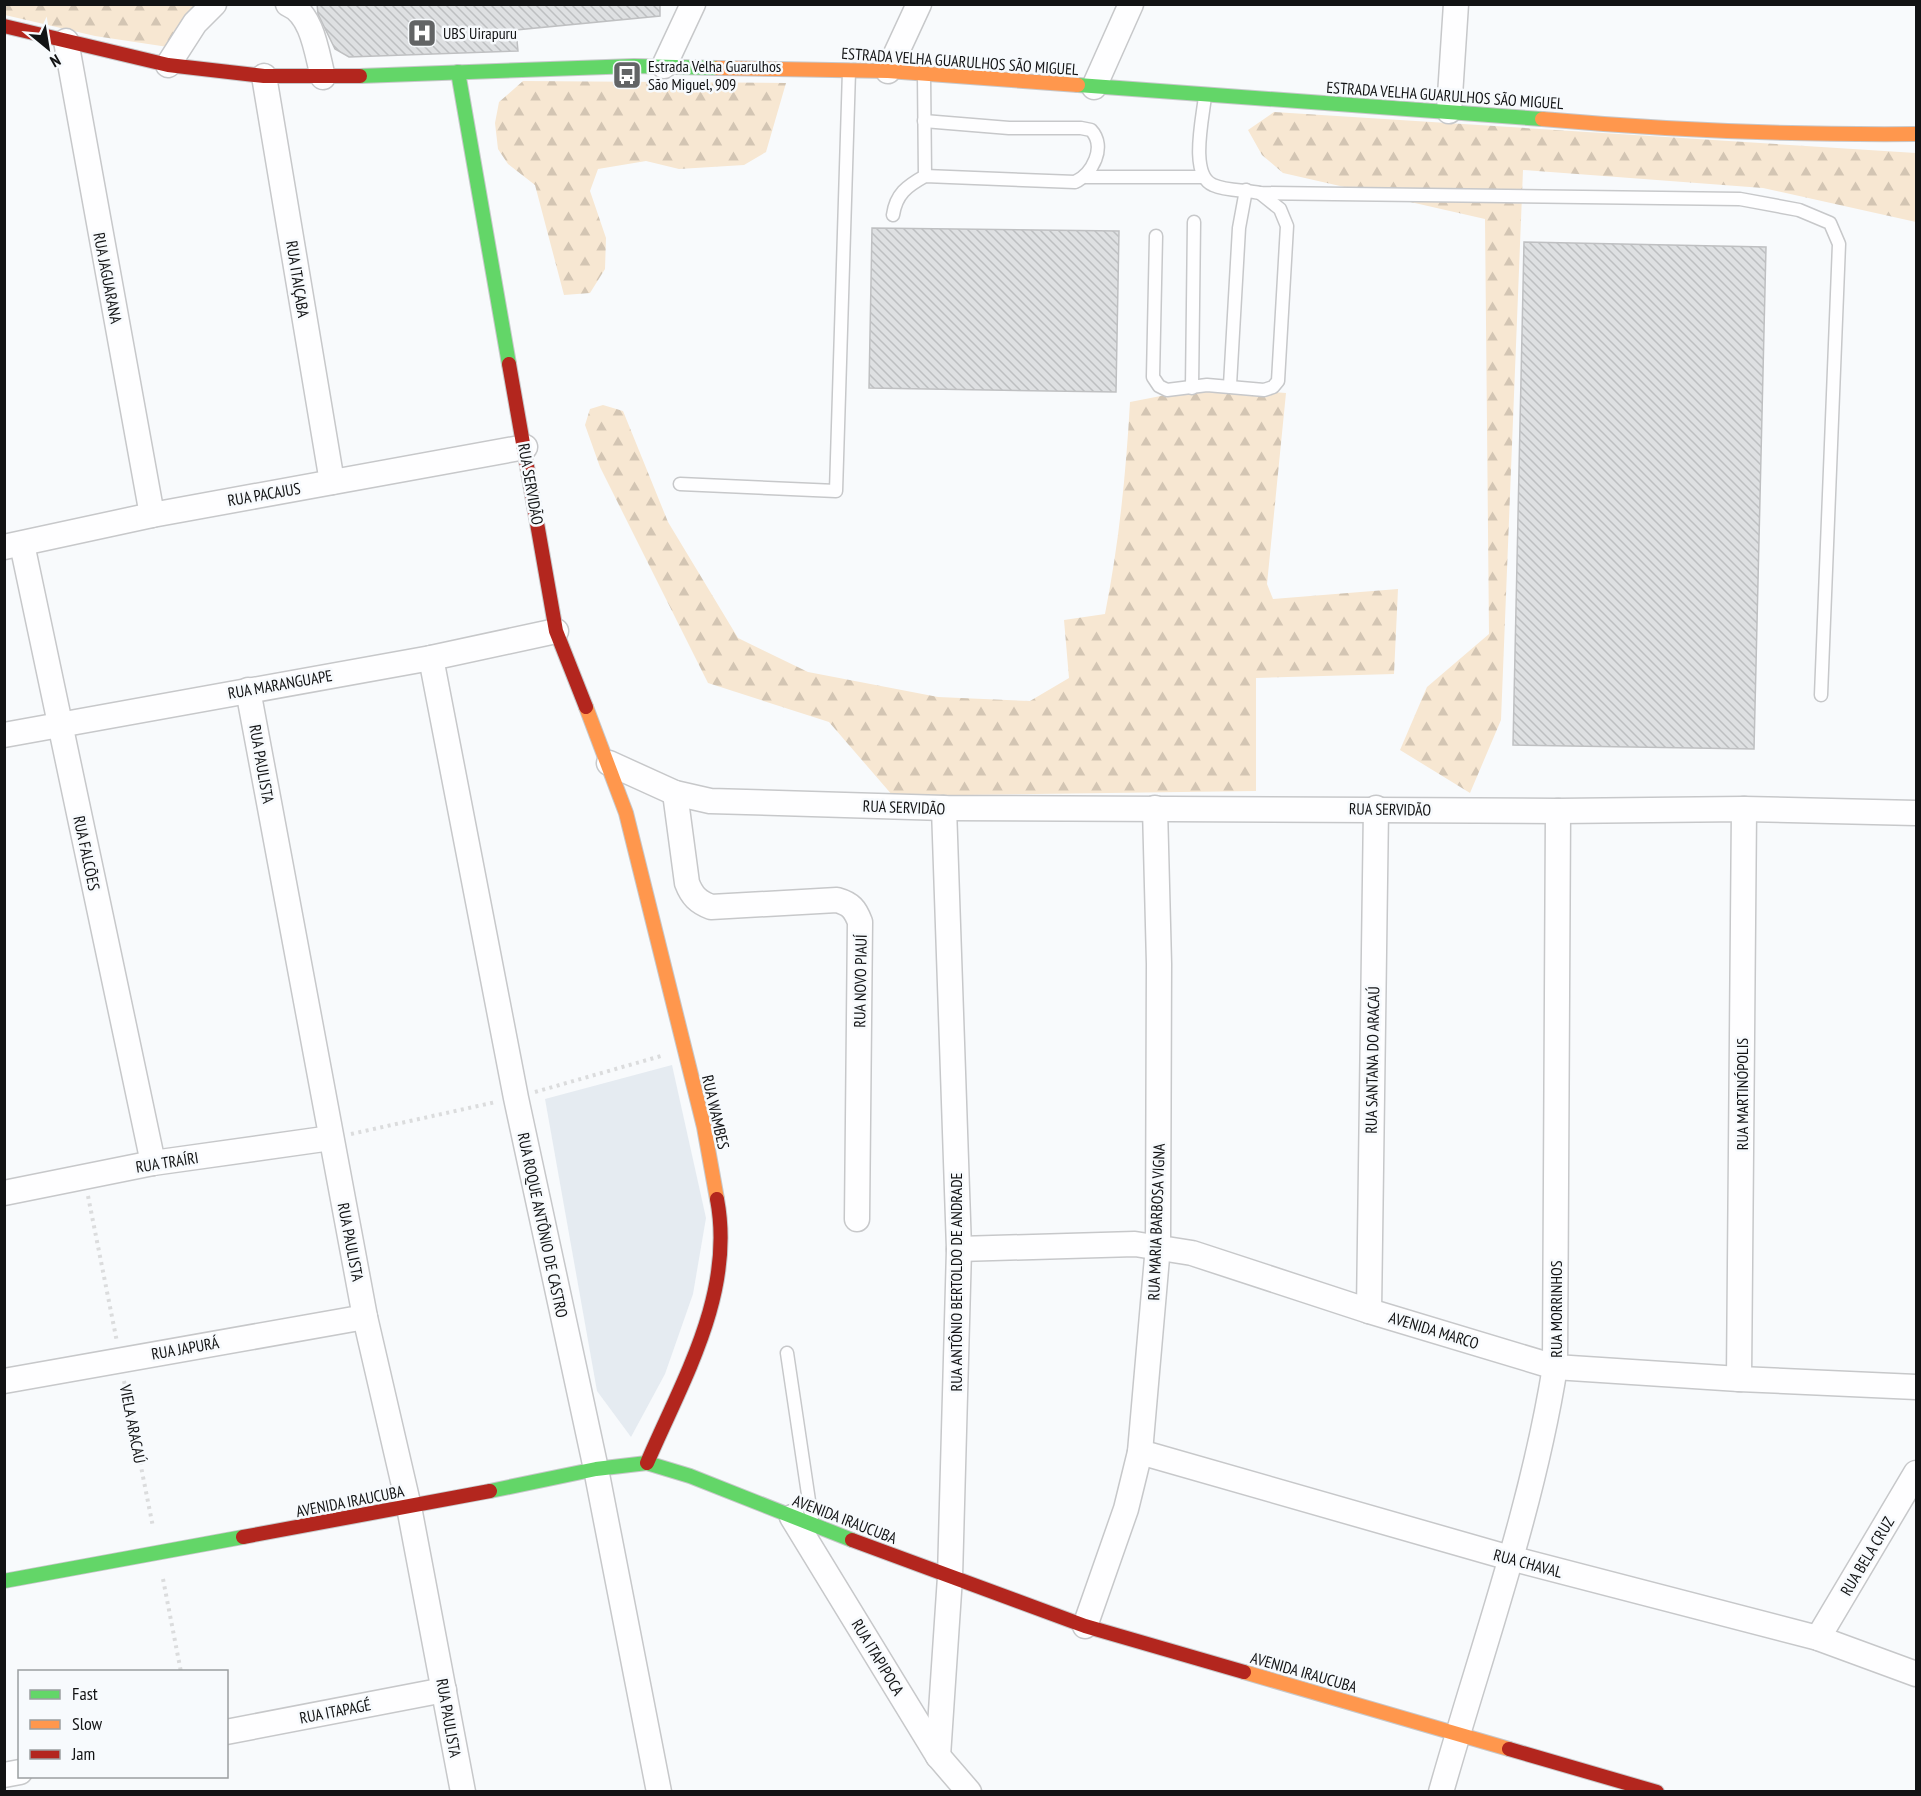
<svg xmlns="http://www.w3.org/2000/svg" width="1921" height="1796" font-family="'PT Sans Narrow',sans-serif">
<style>
.built{fill:#e5ebf1}
.forest{fill:url(#forest-firs)}
.building{fill:url(#building-back-hatch);stroke:#bfc0c2;stroke-width:1.5}
.lines{fill:none;stroke-linecap:round;stroke-linejoin:round}
.lane-casing{stroke:#c7c8ca;stroke-width:15}
.street-casing{stroke:#c7c8ca;stroke-width:27}
.fast-casing{stroke:#c7c8ca;stroke-width:16}
.slow-casing{stroke:#c7c8ca;stroke-width:16}
.jam-casing{stroke:#c7c8ca;stroke-width:16}
.path{stroke:#dbdcdd;stroke-width:4;stroke-dasharray:3 4.5;stroke-linecap:butt}
.lane{stroke:#fefeff;stroke-width:12}
.street{stroke:#fefeff;stroke-width:24}
.fast{stroke:#63d668;stroke-width:14}
.slow{stroke:#ff974d;stroke-width:14}
.jam{stroke:#b3261e;stroke-width:14}
.labels{text-anchor:middle;dominant-baseline:central;stroke-width:5;stroke-linejoin:round;paint-order:stroke}
.poi-label{font-size:16px;fill:#121314;stroke:#f7fafd;text-anchor:start}
.street-label{font-size:16px;fill:#121314;stroke:#f7fafd}
</style>
<defs>
<pattern id="forest-firs" width="22" height="20" patternUnits="userSpaceOnUse" patternTransform="scale(1.5)"><rect width="22" height="20" fill="#f7e7d2"/><path d="M5 1l3.5 6h-7zM16 11l3.5 6h-7z" fill="#d3c5b3"/></pattern>
<pattern id="building-back-hatch" width="6" height="6" patternUnits="userSpaceOnUse" patternTransform="scale(1.5)"><rect width="6" height="6" fill="#dee0e2"/><path d="M-1 5l2 2M0 0l6 6M5-1l2 2" fill="none" stroke="#bdbfc1"/></pattern>
</defs>
<rect width="100%" height="100%" fill="#f8fafc"/>
<!-- built -->
<path class="built" d="M 672,1065 L 706,1218 L 693,1294 L 665,1374 L 631,1437 L 597,1391 L 545,1099 Z"/>
<!-- forest -->
<g class="forest">
<path d="M 5,5 L 196,5 L 168,47 L 95,36 L 5,15 Z"/>
<path d="M 523,81 L 786,83 L 766,152 L 744,165 L 679,169 L 646,161 L 598,169 L 590,191 L 606,238 L 605,269 L 590,293 L 564,295 L 535,185 L 508,164 L 498,149 L 495,123 L 499,102 Z"/>
<path d="M 1274,112 L 1916,153 L 1916,222 L 1763,188 L 1523,170 L 1501,720 L 1470,793 L 1400,750 L 1427,687 L 1489,634 L 1485,219 L 1283,173 L 1262,155 L 1248,130 Z"/>
<path d="M 1207,387 L 1286,393 L 1267,584 L 1273,599 L 1398,589 L 1394,674 L 1256,678 L 1256,791 L 893,796 L 829,722 L 708,683 L 600,467 L 585,425 L 590,409 L 603,405 L 623,411 L 668,522 L 738,638 L 808,672 L 938,697 L 1030,701 L 1069,678 L 1064,620 L 1105,614 C 1119,543 1126,474 1130,402 Z"/>
</g>
<!-- building -->
<g class="building">
<path d="M 317,4 L 660,4 L 660,16 L 516,30 L 518,51 L 349,57 L 335,49 L 318,14 Z"/>
<path d="M 872,228 L 1119,231 L 1116,392 L 869,388 Z"/>
<path d="M 1524,242 L 1766,247 L 1754,749 L 1513,745 Z"/>
</g>
<g class="lines">
<!-- lane casing -->
<g class="lane-casing">
<g id="lane">
<path d="M 924,75 L 925,176"/>
<path d="M 1205,96 C 1203,117 1189,175 1213,185 C 1226,191 1246,190 1260,193 L 1740,199 L 1799,210 L 1830,223 L 1839,244 L 1821,695"/>
<path d="M 1086,177 L 1203,177"/>
<path d="M 893,215 C 896,194 907,186 925,176 L 1075,182 C 1092,174 1107,147 1091,130 L 1081,128 L 1009,128 L 924,121"/>
<path d="M 1156,236 L 1153,377 L 1159,386 L 1167,390 L 1207,385 L 1264,390 L 1273,387 L 1278,381 L 1287,226 L 1280,209 L 1260,193"/>
<path d="M 1230,385 L 1239,228 L 1246,190"/>
<path d="M 1192,388 L 1194,222"/>
<path d="M 680,484 L 836,491 L 849,71"/>
<path d="M 787,1353 L 812,1521"/>
</g>
</g>
<!-- street casing -->
<g class="street-casing">
<g id="street">
<path d="M 288,4 C 313,14 317,55 323,77"/>
<path d="M 66,41 L 152,515"/>
<path d="M 168,65 L 195,23 L 214,4"/>
<path d="M 664,66 L 693,4"/>
<path d="M 888,71 L 919,4"/>
<path d="M 264,76 L 332,482"/>
<path d="M 1094,87 L 1131,4"/>
<path d="M 1449,111 L 1456,4"/>
<path d="M 22,544 L 153,1163"/>
<path d="M 4,547 L 152,515 L 525,447"/>
<path d="M 431,658 L 516,1098 L 596,1469 L 659,1792"/>
<path d="M 248,690 L 365,1317 L 409,1507 L 463,1792"/>
<path d="M 4,735 L 431,658 L 556,631"/>
<path d="M 609,763 L 675,793 L 710,801 L 944,808 L 1558,811 L 1744,809 L 1916,813"/>
<path d="M 675,793 L 687,883 C 692,896 698,902 711,907 L 837,900 C 851,904 855,909 860,922 L 857,1219"/>
<path d="M 4,1193 L 153,1163 L 331,1138"/>
<path d="M 959,1249 L 1135,1244 L 1192,1253 L 1369,1311 L 1555,1367 L 1739,1379 L 1916,1387"/>
<path d="M 1369,1311 L 1376,808"/>
<path d="M 1739,1379 L 1744,809"/>
<path d="M 4,1381 L 365,1317"/>
<path d="M 1140,1452 L 1510,1558 L 1818,1638 L 1916,1674"/>
<path d="M 792,1517 L 938,1756 L 969,1792"/>
<path d="M 1085,1626 L 1126,1509 L 1140,1452 L 1158,1246 L 1159,964 L 1155,808"/>
<path d="M 1818,1638 L 1916,1473"/>
<path d="M 226,1732 L 444,1690"/>
<path d="M 938,1756 L 950,1577 L 959,1249 L 944,808"/>
<path d="M 4,1775 L 20,1772"/>
<path d="M 1441,1792 C 1481,1651 1532,1511 1555,1367 L 1558,811"/>
</g>
</g>
<!-- fast casing -->
<g class="fast-casing">
<g id="fast">
<path d="M 458,72 L 509,364"/>
<path d="M 360,76 L 634,66 L 717,68"/>
<path d="M 1078,85 L 1542,119"/>
<path d="M 490,1491 L 596,1469 L 647,1463 L 690,1476 L 852,1540"/>
<path d="M 4,1581 L 243,1537"/>
</g>
</g>
<!-- slow casing -->
<g class="slow-casing">
<g id="slow">
<path d="M 717,68 L 888,71 L 1078,85"/>
<path d="M 1542,119 C 1666,130 1791,135 1916,134"/>
<path d="M 586,707 L 626,813 L 704,1127 L 717,1199"/>
<path d="M 1244,1672 L 1509,1749"/>
</g>
</g>
<!-- jam casing -->
<g class="jam-casing">
<g id="jam">
<path d="M 4,26 L 168,65 L 264,76 L 360,76"/>
<path d="M 509,364 L 556,631 L 586,707"/>
<path d="M 647,1463 C 683,1379 735,1293 717,1199"/>
<path d="M 243,1537 L 490,1491"/>
<path d="M 852,1540 L 1085,1626 L 1244,1672"/>
<path d="M 1509,1749 L 1657,1792"/>
</g>
</g>
<!-- path -->
<g class="path">
<path d="M 535,1092 L 661,1056"/>
<path d="M 351,1134 L 496,1102"/>
<path d="M 88,1196 L 117,1342"/>
<path d="M 124,1381 L 153,1527"/>
<path d="M 163,1579 L 181,1672"/>
</g>
<!-- lane -->
<use href="#lane" class="lane"/>
<!-- street -->
<use href="#street" class="street"/>
<!-- fast -->
<use href="#fast" class="fast"/>
<!-- slow -->
<use href="#slow" class="slow"/>
<!-- jam -->
<use href="#jam" class="jam"/>
</g>
<!-- icons -->
<defs>
<g id="hospital-square" transform="scale(1.5)"><rect x="-9" y="-9" width="18" height="18" rx="4" fill="#626465" stroke="#f7fafd"/><path d="M-5-5h3v3.5h4V-5h3V5h-3V1.5h-4V5h-3Z" fill="#fff"/></g>
<g id="bus-square" transform="scale(1.5)"><rect x="-9" y="-9" width="18" height="18" rx="4" fill="#626465" stroke="#f7fafd"/><path d="M-5-6H5V4H4V6H2V4H-2V6H-4V4H-5ZM-3.5-4V0h7V-4ZM-3.5 1.2v1.5H-2V1.2ZM2 1.2v1.5H3.5V1.2Z" fill="#fff"/></g>
</defs>
<g fill-rule="evenodd">
<use href="#hospital-square" x="422" y="33"/>
<use href="#bus-square" x="627" y="75"/>
</g>
<g class="labels">
<!-- poi labels -->
<g class="poi-label">
<text x="443" y="33">UBS Uirapuru</text>
<text x="648" y="66">Estrada Velha Guarulhos<tspan x="648" dy="18">São Miguel, 909</tspan></text>
</g>
<!-- street labels -->
<g class="street-label">
<text transform="translate(960 61) rotate(4)">ESTRADA VELHA GUARULHOS SÃO MIGUEL</text>
<text transform="translate(1445 95) rotate(4)">ESTRADA VELHA GUARULHOS SÃO MIGUEL</text>
<text transform="translate(108 278) rotate(79)">RUA JAGUARANA</text>
<text transform="translate(298 279) rotate(81)">RUA ITAIÇABA</text>
<text transform="translate(531 484) rotate(80)">RUA SERVIDÃO</text>
<text transform="translate(264 494) rotate(-10)">RUA PACAJUS</text>
<text transform="translate(280 684) rotate(-10)">RUA MARANGUAPE</text>
<text transform="translate(262 764) rotate(80)">RUA PAULISTA</text>
<text transform="translate(904 807) rotate(2)">RUA SERVIDÃO</text>
<text transform="translate(1390 809) rotate(1)">RUA SERVIDÃO</text>
<text transform="translate(87 853) rotate(78)">RUA FALCÕES</text>
<text transform="translate(860 981) rotate(-89)">RUA NOVO PIAUÍ</text>
<text transform="translate(1372 1060) rotate(-89)">RUA SANTANA DO ARACAÚ</text>
<text transform="translate(1742 1094) rotate(-90)">RUA MARTINÓPOLIS</text>
<text transform="translate(716 1112) rotate(77)">RUA WAMBES</text>
<text transform="translate(167 1162) rotate(-9)">RUA TRAÍRI</text>
<text transform="translate(1156 1222) rotate(-88)">RUA MARIA BARBOSA VIGNA</text>
<text transform="translate(543 1225) rotate(78)">RUA ROQUE ANTÔNIO DE CASTRO</text>
<text transform="translate(351 1242) rotate(79)">RUA PAULISTA</text>
<text transform="translate(956 1282) rotate(-90)">RUA ANTÔNIO BERTOLDO DE ANDRADE</text>
<text transform="translate(1556 1309) rotate(-90)">RUA MORRINHOS</text>
<text transform="translate(1434 1330) rotate(17)">AVENIDA MARCO</text>
<text transform="translate(185 1348) rotate(-10)">RUA JAPURÁ</text>
<text transform="translate(133 1424) rotate(79)">VIELA ARACAÚ</text>
<text transform="translate(350 1501) rotate(-11)">AVENIDA IRAUCUBA</text>
<text transform="translate(845 1519) rotate(21)">AVENIDA IRAUCUBA</text>
<text transform="translate(1867 1556) rotate(-59)">RUA BELA CRUZ</text>
<text transform="translate(1528 1563) rotate(15)">RUA CHAVAL</text>
<text transform="translate(878 1657) rotate(59)">RUA ITAPIPOCA</text>
<text transform="translate(1304 1672) rotate(16)">AVENIDA IRAUCUBA</text>
<text transform="translate(335 1711) rotate(-11)">RUA ITAPAGÉ</text>
<text transform="translate(449 1718) rotate(80)">RUA PAULISTA</text>
</g>
</g>
<!-- border -->
<rect width="1921" height="1796" fill="none" stroke="#121314" stroke-width="12"/>
<!-- legend -->
<rect x="18" y="1670" width="210" height="108" fill="#f7fafd" stroke="#9b9ea0" stroke-width="1.5"/>
<rect x="30" y="1690" width="30" height="9" fill="#63d668" stroke="#9b9ea0" stroke-width="1.5"/>
<text x="72" y="1700" font-size="18" fill="#121314">Fast</text>
<rect x="30" y="1720" width="30" height="9" fill="#ff974d" stroke="#9b9ea0" stroke-width="1.5"/>
<text x="72" y="1730" font-size="18" fill="#121314">Slow</text>
<rect x="30" y="1750" width="30" height="9" fill="#b3261e" stroke="#9b9ea0" stroke-width="1.5"/>
<text x="72" y="1760" font-size="18" fill="#121314">Jam</text>
<!-- north arrow -->
<g transform="translate(48 48) rotate(150)" stroke="#f7fafd" stroke-width="4.5" paint-order="stroke">
<path d="M0-4.5L10 22L0 15L-10 22Z" fill="#121314"/>
<text y="-9" font-size="16" font-weight="bold" text-anchor="middle" fill="#121314">N</text>
</g>
</svg>
